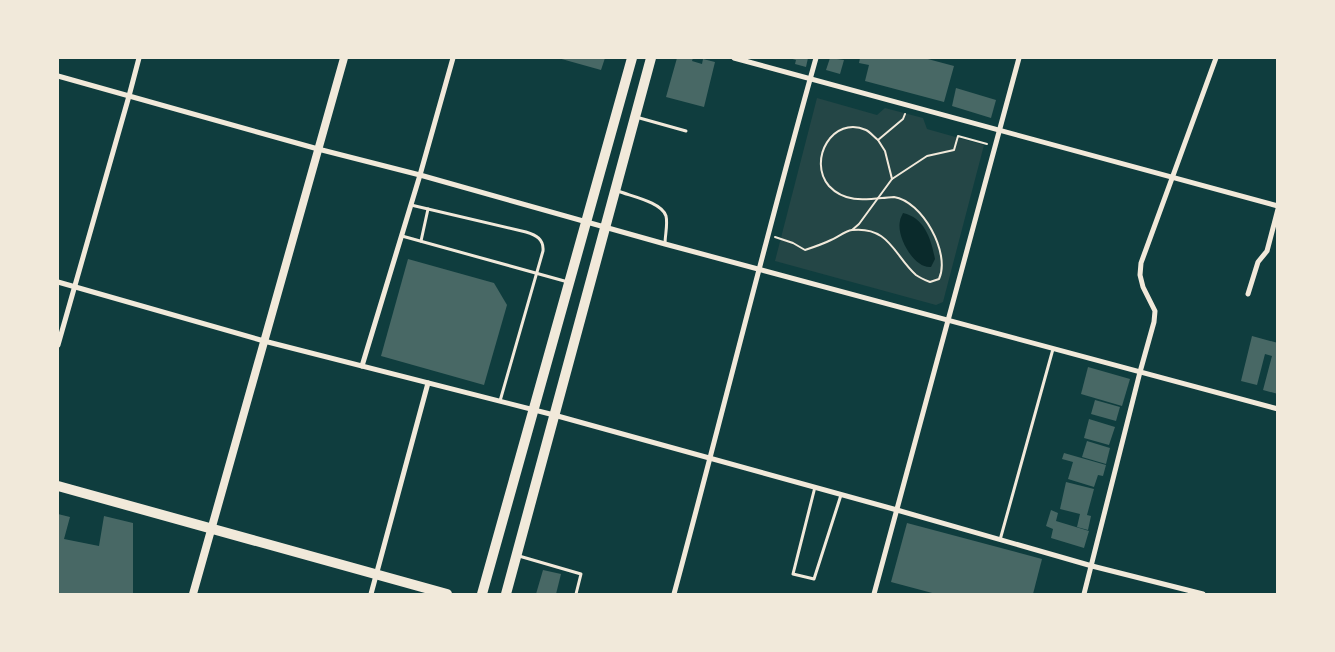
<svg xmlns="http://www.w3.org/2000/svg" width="1335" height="652" font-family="Barlow,sans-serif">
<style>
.green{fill:#244646}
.water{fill:#0a2a2b}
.building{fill:#486865}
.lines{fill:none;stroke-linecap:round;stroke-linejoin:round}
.path{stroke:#f1e9da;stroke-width:2}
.service{stroke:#f1e9da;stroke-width:3}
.minor{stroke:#f1e9da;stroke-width:5}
.tertiary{stroke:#f1e9da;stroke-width:8}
.primary{stroke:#f1e9da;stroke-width:10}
</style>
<rect width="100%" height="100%" fill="#0f3d3e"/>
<!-- green -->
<path class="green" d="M 817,98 L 877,115 L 885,108 L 923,118 L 927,129 L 984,145 L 943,302 L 936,305 L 775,261 Z"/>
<!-- water -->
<path class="water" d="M 903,213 C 925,218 931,239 935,259 L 931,267 C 914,269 896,236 900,221 C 900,218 902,216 903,213 Z"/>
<!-- building -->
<g class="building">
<path d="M 558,58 L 605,58 L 601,70 Z"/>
<path d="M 677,58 L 693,58 L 692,61 L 702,64 L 703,59 L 715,62 L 704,107 L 666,97 Z"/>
<path d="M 789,58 L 808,58 L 806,67 L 795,64 L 796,60 Z"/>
<path d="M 830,58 L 844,60 L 840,74 L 826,70 Z"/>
<path d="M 860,58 L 924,58 L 954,66 L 944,102 L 865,81 L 869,65 L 859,63 Z"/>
<path d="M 956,88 L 996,100 L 991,118 L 952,106 Z"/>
<path d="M 408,259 L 494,283 L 507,305 L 484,385 L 381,356 Z"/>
<path d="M 1252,336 L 1278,343 L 1278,394 L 1263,390 L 1272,356 L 1265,354 L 1257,385 L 1241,381 Z"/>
<path d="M 1088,367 L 1130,379 L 1122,406 L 1081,394 Z"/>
<path d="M 1095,400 L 1120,407 L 1116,421 L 1091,414 Z"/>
<path d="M 1089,419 L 1115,427 L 1109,445 L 1084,438 Z"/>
<path d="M 1087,441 L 1110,448 L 1106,464 L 1082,457 Z"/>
<path d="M 1064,453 L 1106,465 L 1103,476 L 1098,475 L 1094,487 L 1068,479 L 1073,462 L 1062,459 Z"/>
<path d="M 1066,482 L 1094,489 L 1087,515 L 1091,516 L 1088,530 L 1077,527 L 1080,514 L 1060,509 Z"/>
<path d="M 1051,510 L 1058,513 L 1056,521 L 1089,531 L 1084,548 L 1051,538 L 1053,529 L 1046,526 Z"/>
<path d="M 58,514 L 70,517 L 64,539 L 99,546 L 104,516 L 133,523 L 133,594 L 58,594 Z"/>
<path d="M 907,523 L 1042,559 L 1033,594 L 936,594 L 891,582 Z"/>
<path d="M 543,570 L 561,574 L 556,594 L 536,594 Z"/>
</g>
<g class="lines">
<!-- path -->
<g class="path">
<path d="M 892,179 L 927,156 L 954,150 L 958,136 L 987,144"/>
<path d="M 852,230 L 859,224 L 892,179 L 885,151 L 878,140"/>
<path d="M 775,237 L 793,243 L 805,250 C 814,247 823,244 831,240 C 838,237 845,231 852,230 C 889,226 894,255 916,275 C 920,278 925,280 930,282 L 939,279 C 951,253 922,201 894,197 C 890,197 886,198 882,198 C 863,200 844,202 829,186 C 807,160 833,115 866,130 C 870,132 874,137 878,140 L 903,119 L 905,114"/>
</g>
<!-- service -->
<g class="service">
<path d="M 636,117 L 686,131"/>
<path d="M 618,191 C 630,196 662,202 666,216 C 668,224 665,235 665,244"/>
<path d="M 411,205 L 526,232 C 536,235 544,239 543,251 L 500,401"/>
<path d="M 402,236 L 568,282"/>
<path d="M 421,241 L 428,209"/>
<path d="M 815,487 L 793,574 L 814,579 L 841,495"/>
<path d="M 1000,540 L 1053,349"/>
<path d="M 519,556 L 581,574 L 576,594"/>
</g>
<!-- minor -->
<g class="minor">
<path d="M 734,58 L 1278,206"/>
<path d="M 58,76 L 318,149 L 420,175 L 665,244 L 1278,409"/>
<path d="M 58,282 L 264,341 L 554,415 L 897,510 L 1092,566 L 1203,594"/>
<path d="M 1248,294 L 1258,262 L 1267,251 L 1278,209"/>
<path d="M 58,345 L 129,96 L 139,58"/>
<path d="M 362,366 L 420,175 L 453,58"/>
<path d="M 371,594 L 428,383"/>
<path d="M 674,594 C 722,416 766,236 816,58"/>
<path d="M 874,594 L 1019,58"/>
<path d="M 1084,594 L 1140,372 L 1154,322 L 1155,311 L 1143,287 L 1140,275 L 1141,263 L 1216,58"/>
</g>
<!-- tertiary -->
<path class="tertiary" d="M 193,594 L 344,58"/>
<!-- primary -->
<g class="primary">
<path d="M 58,486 L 447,594"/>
<path d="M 482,594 L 632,58"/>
<path d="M 506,594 L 651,58"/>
</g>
</g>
<!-- border -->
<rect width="1335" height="652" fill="none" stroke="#f1e9da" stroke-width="118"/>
</svg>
